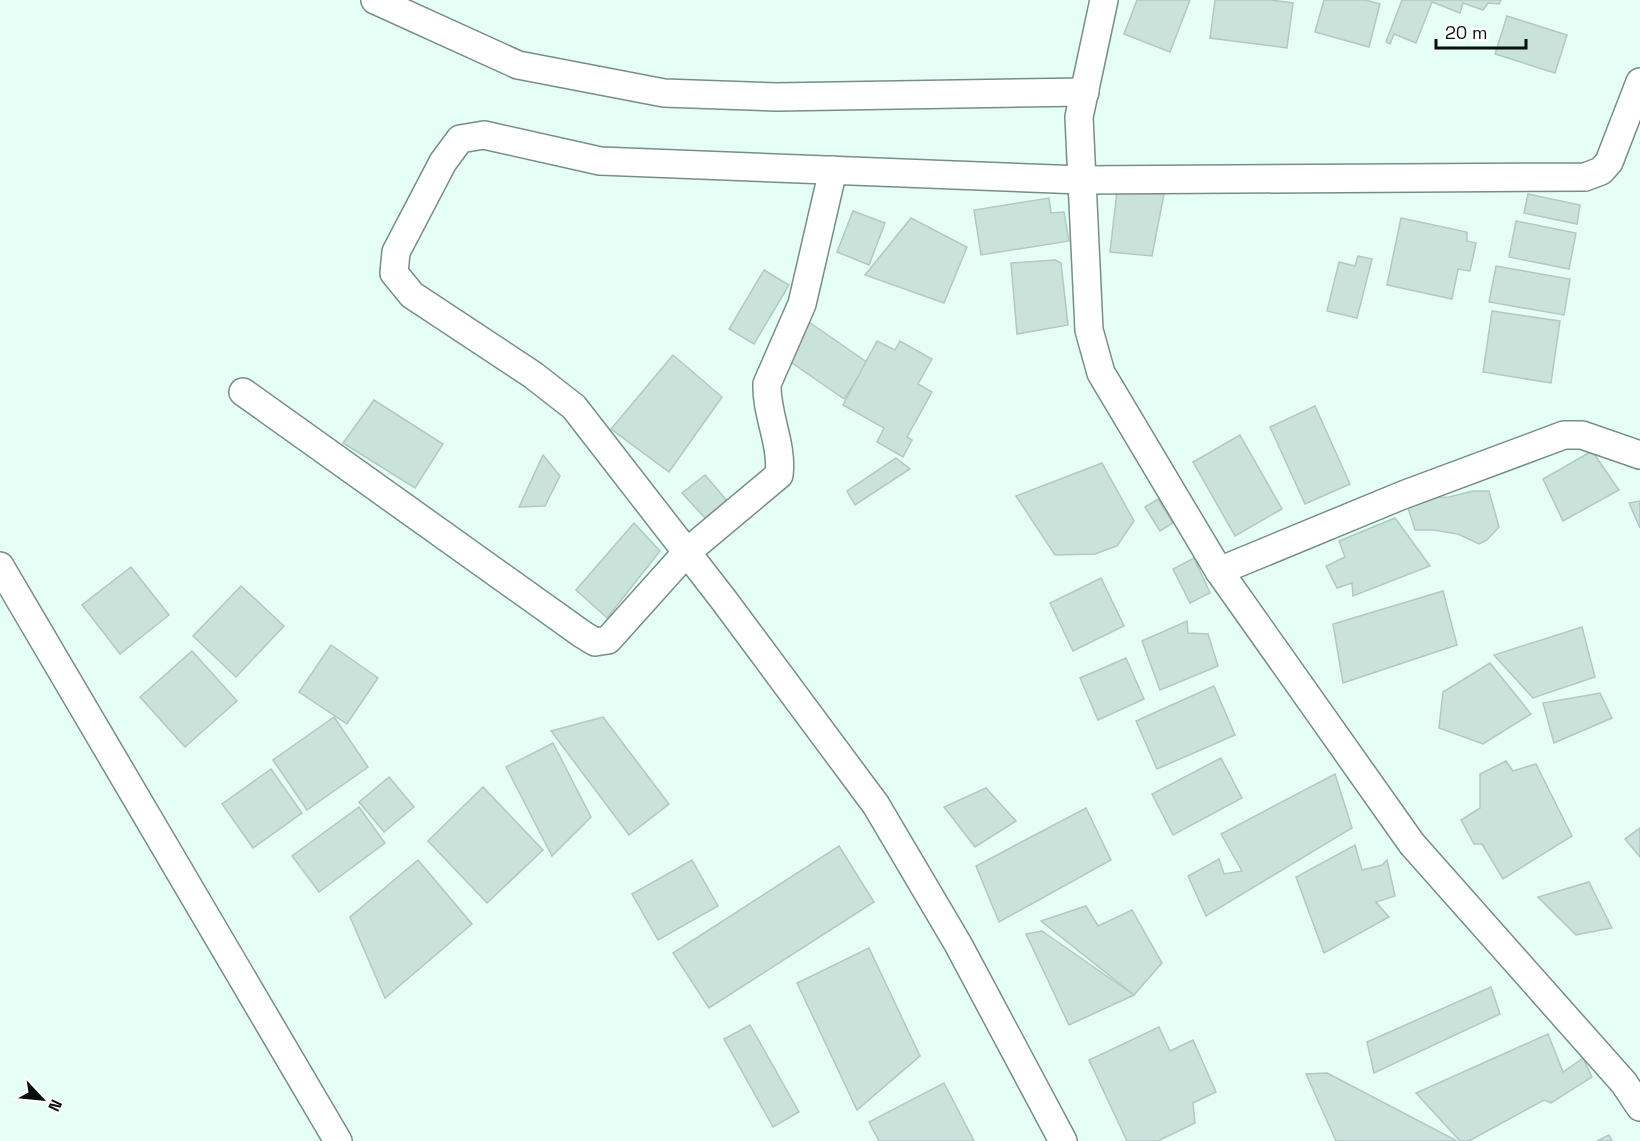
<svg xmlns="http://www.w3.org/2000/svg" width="1640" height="1141" font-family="'Space Grotesk',sans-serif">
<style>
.building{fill:#c9e2da;stroke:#b1c9c2;stroke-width:1.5}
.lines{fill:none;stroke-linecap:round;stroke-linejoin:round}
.street-casing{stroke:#778e86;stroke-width:30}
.street{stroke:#fff;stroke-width:27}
</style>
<rect width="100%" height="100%" fill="#e5fef6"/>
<!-- building -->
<g class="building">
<path d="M 1137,0 L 1190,0 L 1170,52 L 1124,34 Z"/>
<path d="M 1215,0 L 1271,0 L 1293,3 L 1287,48 L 1210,38 Z"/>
<path d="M 1324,0 L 1366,0 L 1380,4 L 1369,47 L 1315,32 Z"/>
<path d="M 1402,0 L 1501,0 L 1499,4 L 1488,3 L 1483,10 L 1463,3 L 1460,13 L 1432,2 L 1416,43 L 1394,34 L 1390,44 L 1386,42 Z"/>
<path d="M 1507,16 L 1567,35 L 1555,73 L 1495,54 Z"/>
<path d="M 1117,191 L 1164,194 L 1152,256 L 1110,252 Z"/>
<path d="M 1528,194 L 1580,205 L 1577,224 L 1524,213 Z"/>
<path d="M 1049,198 L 1051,213 L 1064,212 L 1069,241 L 981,255 L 974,210 Z"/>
<path d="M 853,211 L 885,223 L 869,265 L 837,252 Z"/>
<path d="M 911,218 L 967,247 L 944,303 L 865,275 Z"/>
<path d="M 1401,218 L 1467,232 L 1467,241 L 1476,243 L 1470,271 L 1458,269 L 1452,299 L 1387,285 Z"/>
<path d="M 1516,221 L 1576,233 L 1569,269 L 1509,257 Z"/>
<path d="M 1358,256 L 1372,259 L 1357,318 L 1327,311 L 1339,262 L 1355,266 Z"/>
<path d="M 1055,260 L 1061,263 L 1068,325 L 1017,334 L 1011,263 Z"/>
<path d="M 1496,266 L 1570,279 L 1564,315 L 1489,302 Z"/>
<path d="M 764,270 L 789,285 L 754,344 L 729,329 Z"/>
<path d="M 1492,311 L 1560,321 L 1551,383 L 1483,372 Z"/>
<path d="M 809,322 L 868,363 L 844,399 L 785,358 Z"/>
<path d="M 877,341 L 895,350 L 900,341 L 932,359 L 918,384 L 932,392 L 907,437 L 912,440 L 903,457 L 877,442 L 884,428 L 843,405 Z"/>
<path d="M 673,355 L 722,397 L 669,472 L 611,429 Z"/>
<path d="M 374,400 L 443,444 L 415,488 L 343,443 Z"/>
<path d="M 1315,406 L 1350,484 L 1305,504 L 1270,427 Z"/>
<path d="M 1240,435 L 1282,509 L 1235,536 L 1193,462 Z"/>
<path d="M 1592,451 L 1619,490 L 1563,521 L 1543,479 Z"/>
<path d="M 543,455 L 560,476 L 545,506 L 519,507 Z"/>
<path d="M 896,458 L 910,469 L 855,505 L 847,491 Z"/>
<path d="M 1102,463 L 1134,521 L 1117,546 L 1095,554 L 1055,555 L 1016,496 Z"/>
<path d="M 705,475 L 729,503 L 706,519 L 682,493 Z"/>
<path d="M 1473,491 L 1489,491 L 1499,527 L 1487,540 L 1479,544 L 1458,534 L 1433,530 L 1415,530 L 1405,498 L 1449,497 Z"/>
<path d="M 1158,499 L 1173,523 L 1160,531 L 1145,507 Z"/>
<path d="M 1640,501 L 1640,528 L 1629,503 Z"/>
<path d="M 1395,518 L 1430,566 L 1353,596 L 1352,583 L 1337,588 L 1326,566 L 1345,557 L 1339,541 Z"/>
<path d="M 634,523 L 660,551 L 607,618 L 576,590 Z"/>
<path d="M 1194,558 L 1210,593 L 1190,603 L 1173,569 Z"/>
<path d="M 131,567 L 169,615 L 120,654 L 82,605 Z"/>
<path d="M 1101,578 L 1124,626 L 1073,651 L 1050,603 Z"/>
<path d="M 241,586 L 284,626 L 236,677 L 193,636 Z"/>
<path d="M 1443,591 L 1457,645 L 1343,683 L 1333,624 Z"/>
<path d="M 1187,621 L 1188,633 L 1208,634 L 1218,666 L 1160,690 L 1142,641 Z"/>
<path d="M 1582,627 L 1595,677 L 1533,698 L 1494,655 Z"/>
<path d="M 331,645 L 378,678 L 347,724 L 299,692 Z"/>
<path d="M 192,651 L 237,701 L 185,747 L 140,697 Z"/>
<path d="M 1126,658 L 1144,699 L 1098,720 L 1080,678 Z"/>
<path d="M 1490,663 L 1531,714 L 1483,744 L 1439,728 L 1443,692 Z"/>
<path d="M 1214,686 L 1235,735 L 1157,769 L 1136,721 Z"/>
<path d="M 1600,693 L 1612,718 L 1554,743 L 1543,703 Z"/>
<path d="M 334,717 L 368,767 L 307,810 L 273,760 Z"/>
<path d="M 603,717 L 669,804 L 629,835 L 551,731 Z"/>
<path d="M 553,743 L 591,817 L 552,856 L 506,767 Z"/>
<path d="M 1221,758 L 1242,798 L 1173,835 L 1152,794 Z"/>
<path d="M 1506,761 L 1513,771 L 1536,764 L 1572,836 L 1503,879 L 1482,844 L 1474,844 L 1461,820 L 1480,808 L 1480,774 Z"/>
<path d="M 271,769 L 302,813 L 253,848 L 222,804 Z"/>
<path d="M 1335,774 L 1352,828 L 1206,916 L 1188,876 L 1219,859 L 1224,874 L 1242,871 L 1221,834 Z"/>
<path d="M 389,777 L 414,807 L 384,832 L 359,802 Z"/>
<path d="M 483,787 L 543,850 L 487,903 L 428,841 Z"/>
<path d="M 986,788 L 1016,821 L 975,847 L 944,807 Z"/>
<path d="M 359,807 L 385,843 L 319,892 L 292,856 Z"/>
<path d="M 1086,808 L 1111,860 L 999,922 L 976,866 Z"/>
<path d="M 1640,828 L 1640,857 L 1625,839 Z"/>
<path d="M 1355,845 L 1362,870 L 1382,865 L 1387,860 L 1395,896 L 1376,902 L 1389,917 L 1324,953 L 1296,877 Z"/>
<path d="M 839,846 L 874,902 L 709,1008 L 673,953 Z"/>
<path d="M 418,860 L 472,924 L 385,998 L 350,917 Z"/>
<path d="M 692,860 L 718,906 L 658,940 L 632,894 Z"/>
<path d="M 1589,882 L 1612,928 L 1576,935 L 1538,897 Z"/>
<path d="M 1086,906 L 1098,926 L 1132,910 L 1162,963 L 1134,995 L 1041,921 Z"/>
<path d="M 1042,931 L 1134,995 L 1069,1025 L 1026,934 Z"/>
<path d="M 869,948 L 920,1056 L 857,1110 L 797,983 Z"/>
<path d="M 1491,987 L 1500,1014 L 1374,1073 L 1367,1042 Z"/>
<path d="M 750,1025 L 799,1112 L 773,1127 L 724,1039 Z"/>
<path d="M 1159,1027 L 1170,1051 L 1193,1040 L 1216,1092 L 1193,1103 L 1195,1123 L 1158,1141 L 1127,1141 L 1089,1060 Z"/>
<path d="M 1548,1034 L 1563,1072 L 1583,1058 L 1592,1077 L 1551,1103 L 1544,1100 L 1469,1141 L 1460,1141 L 1416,1093 Z"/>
<path d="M 1327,1073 L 1457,1141 L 1336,1141 L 1306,1074 Z"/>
<path d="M 944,1083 L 974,1141 L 879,1141 L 869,1122 Z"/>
<path d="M 1609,1135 L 1612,1141 L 1597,1141 Z"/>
</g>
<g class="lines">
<!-- street casing -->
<g class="street-casing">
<g id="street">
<path d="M 375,0 L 518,65 L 664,93 L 776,97 L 1085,92"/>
<path d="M 1104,0 L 1079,117 L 1089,330 L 1101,373 L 1219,571 L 1412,844 L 1624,1083 L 1640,1107"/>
<path d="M 243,392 L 582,634 L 595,642 L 608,640 L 687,552 L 779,475 C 783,444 766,415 767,384 L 802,304 L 833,170"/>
<path d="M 0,566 L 338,1141"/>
<path d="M 1219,571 L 1403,495 L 1564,435 L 1582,435 L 1640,455"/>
<path d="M 1063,1141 L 958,944 L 876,805 L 723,599 L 574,407 L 533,375 L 412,295 L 394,273 L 396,252 L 443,162 L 460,139 L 484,135 L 600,161 L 1081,180 L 1585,177 L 1601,171 L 1609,162 L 1640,82"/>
</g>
</g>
<!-- street -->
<use href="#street" class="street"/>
</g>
<!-- north arrow -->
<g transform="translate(42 1099) rotate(116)" stroke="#ffffff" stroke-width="4.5" paint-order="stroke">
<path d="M0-4.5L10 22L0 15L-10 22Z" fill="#070f0d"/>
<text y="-9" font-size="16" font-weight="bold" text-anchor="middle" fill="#070f0d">N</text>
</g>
<!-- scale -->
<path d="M1436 39v9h90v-9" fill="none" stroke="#070f0d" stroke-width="3"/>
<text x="1445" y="39" font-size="18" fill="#070f0d" stroke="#ffffff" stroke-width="4.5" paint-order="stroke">20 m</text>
</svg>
